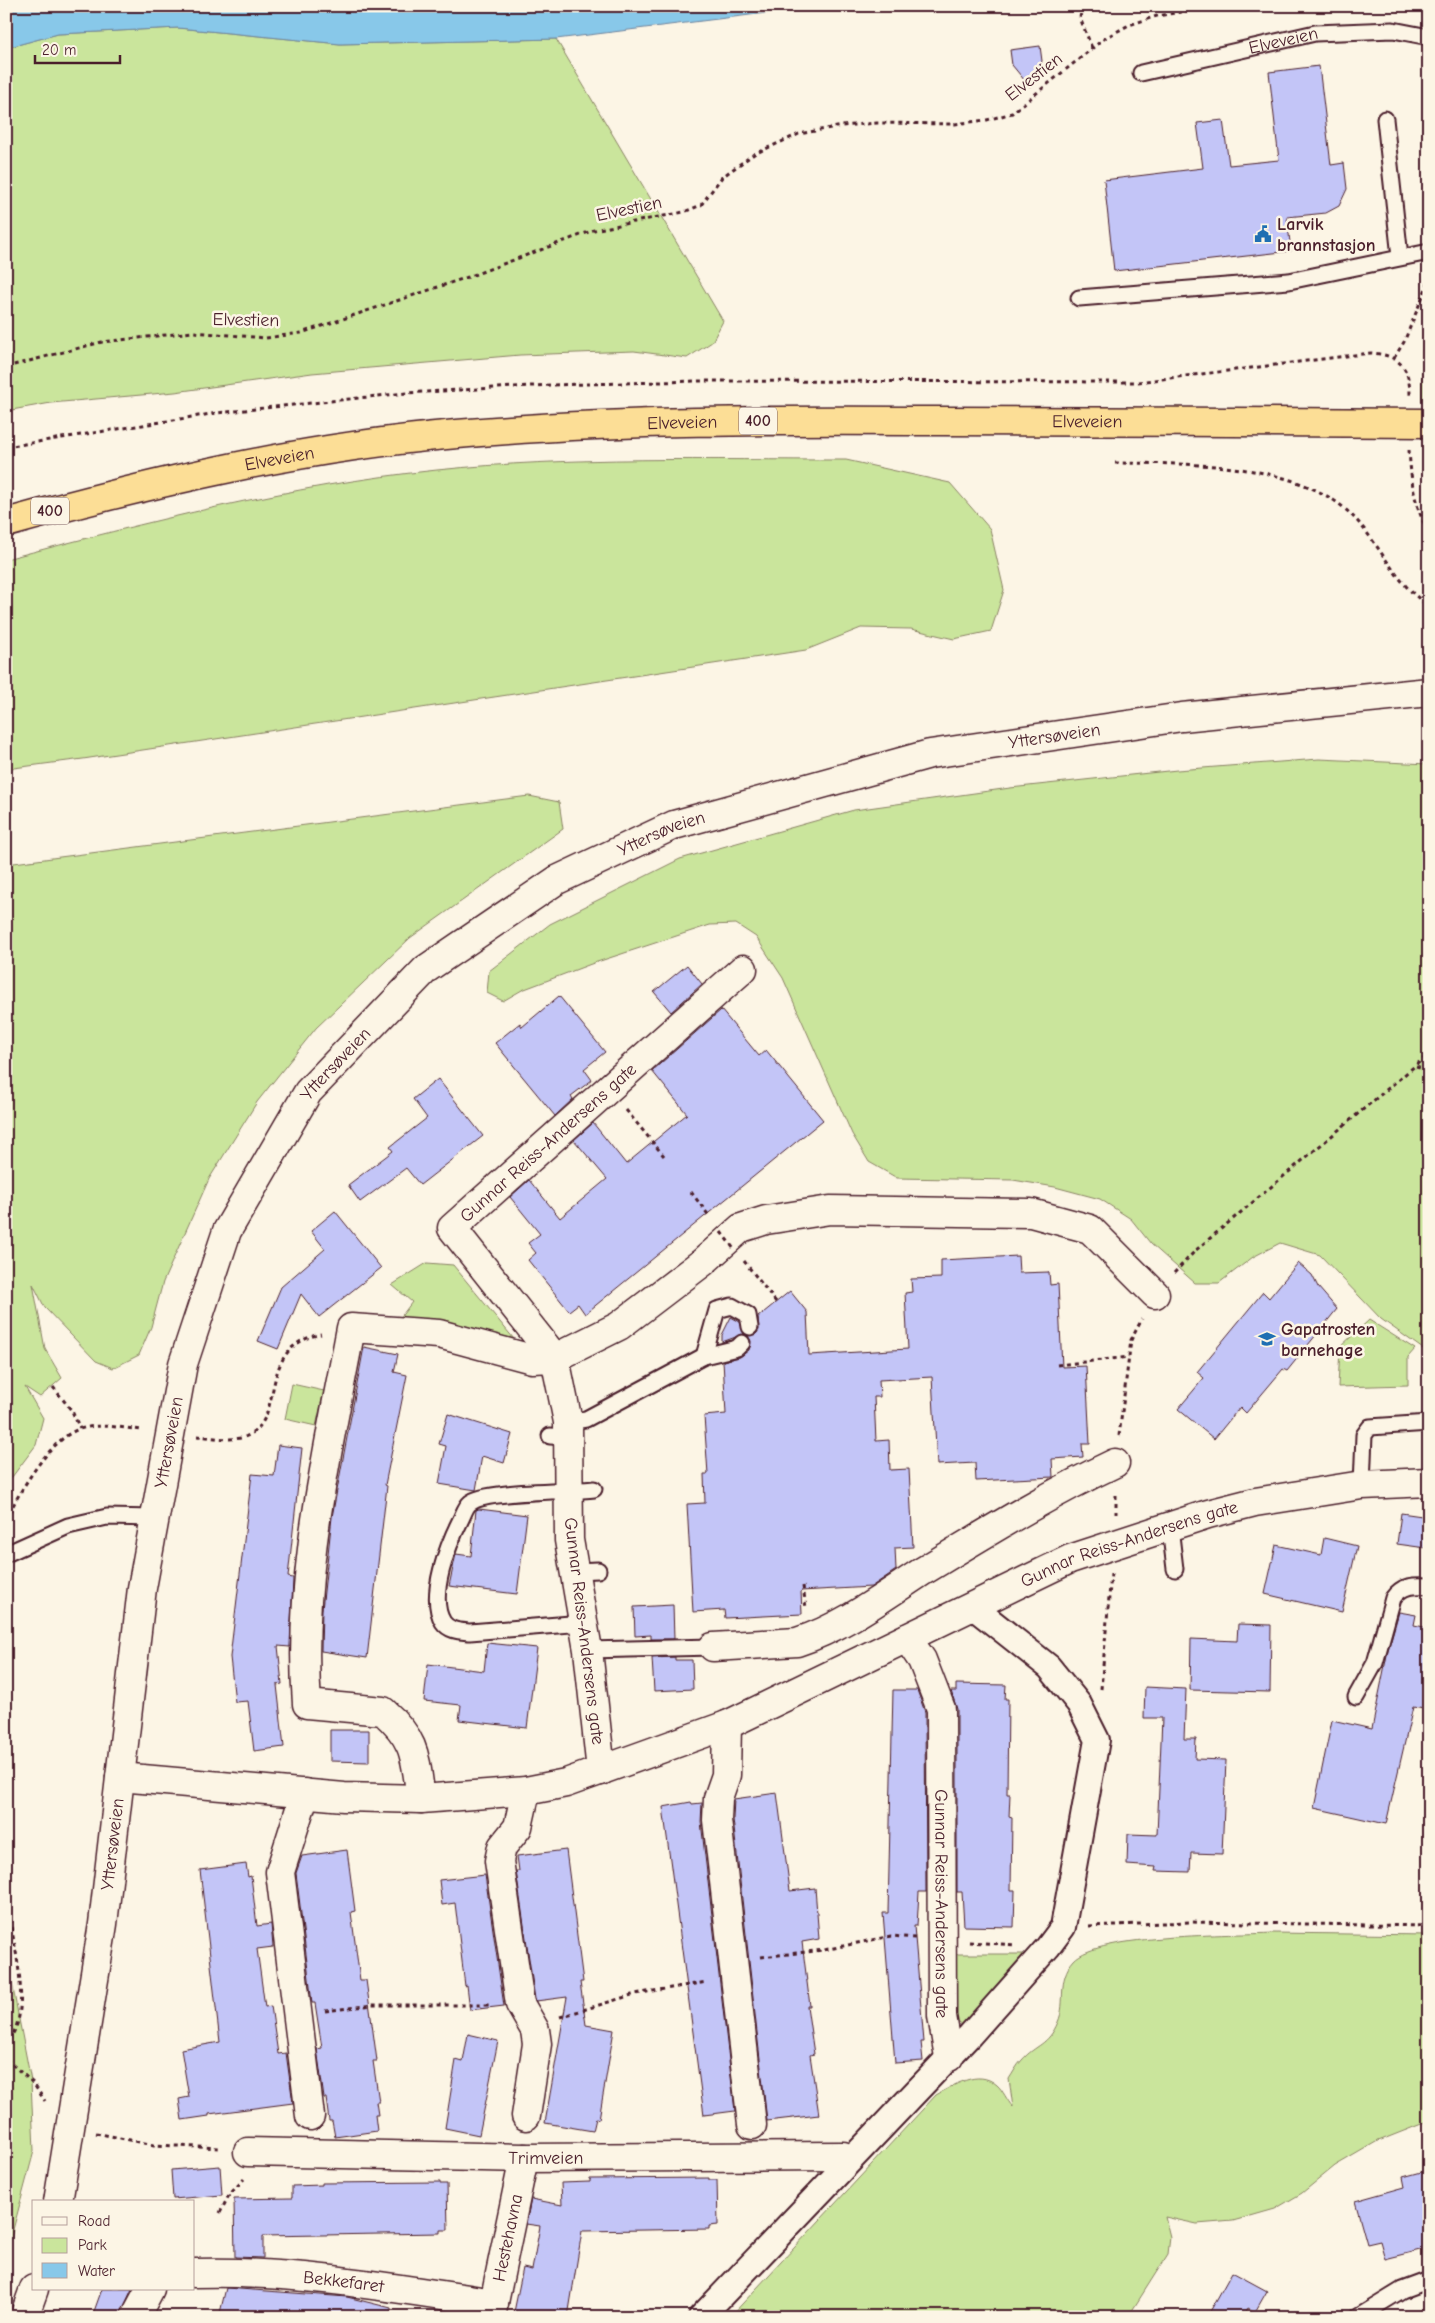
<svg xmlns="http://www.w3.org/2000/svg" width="1435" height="2323" font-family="'Comic Neue',sans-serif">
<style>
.green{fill:#cae59c;stroke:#8a8264}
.water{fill:#88c8e9;stroke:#6f849d}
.building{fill:#c3c5f7;stroke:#4a1f2b}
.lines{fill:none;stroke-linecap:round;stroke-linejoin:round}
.service-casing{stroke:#4a1f2b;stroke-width:19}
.pedestrian-casing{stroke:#4a1f2b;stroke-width:28}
.minor-casing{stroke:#4a1f2b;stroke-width:31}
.secondary-casing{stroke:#4a1f2b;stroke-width:31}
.trunk-casing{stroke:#4a1f2b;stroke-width:31}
.path{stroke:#4a1f2b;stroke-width:3;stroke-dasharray:4 4;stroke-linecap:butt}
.service{stroke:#fcf5e5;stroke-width:15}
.pedestrian{stroke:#fcf5e5;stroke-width:24}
.minor{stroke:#fcf5e5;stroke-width:28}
.secondary{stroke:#fcf5e5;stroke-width:28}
.trunk{stroke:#fcde96;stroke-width:28}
.path-bridge{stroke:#4a1f2b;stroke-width:3;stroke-dasharray:4 4;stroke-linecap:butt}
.labels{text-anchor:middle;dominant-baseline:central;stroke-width:5;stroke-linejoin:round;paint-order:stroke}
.shield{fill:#fcf5e5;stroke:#7f5f63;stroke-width:1}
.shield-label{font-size:16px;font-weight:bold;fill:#4a1f2b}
.street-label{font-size:18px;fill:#4a1f2b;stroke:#fcf5e5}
.poi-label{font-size:18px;font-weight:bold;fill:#4a1f2b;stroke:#fcf5e5;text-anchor:start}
</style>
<rect width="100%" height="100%" fill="#fcf5e5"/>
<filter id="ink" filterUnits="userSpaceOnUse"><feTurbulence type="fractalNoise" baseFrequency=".02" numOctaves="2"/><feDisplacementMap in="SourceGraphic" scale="10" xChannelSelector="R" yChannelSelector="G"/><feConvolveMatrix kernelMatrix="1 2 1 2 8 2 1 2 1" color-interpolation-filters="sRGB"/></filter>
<g filter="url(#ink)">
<!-- green -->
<g class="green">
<path d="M 178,28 L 340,44 L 556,39 L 723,321 L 712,342 L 687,358 L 634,351 L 520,355 L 312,373 L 175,392 L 51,403 L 6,411 L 6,48 L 58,34 Z"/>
<path d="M 1429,304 L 1429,401 L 1422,401 L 1422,353 Z"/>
<path d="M 846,460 L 950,483 L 990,529 L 1004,590 L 991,631 L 954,639 L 911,629 L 861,628 L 806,650 L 83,759 L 6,769 L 6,559 C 148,522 291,485 437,470 C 572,456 710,460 846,460 Z"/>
<path d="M 1319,759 L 1429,764 L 1429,1350 L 1423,1349 L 1381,1319 L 1320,1255 L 1280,1243 L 1253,1257 L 1219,1283 L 1195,1283 L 1151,1244 L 1131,1219 L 1100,1199 L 1055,1187 L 1013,1180 L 897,1178 L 869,1162 L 852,1134 L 783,978 L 756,937 L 736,924 L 710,925 L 591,964 L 522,990 L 503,1001 L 487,993 L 489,971 L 550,924 L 680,859 L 854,810 L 1010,788 L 1177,770 Z"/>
<path d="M 529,796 L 559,802 L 563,829 L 410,938 L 316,1028 L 257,1102 L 209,1179 L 163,1282 L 151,1327 L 139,1355 L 113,1368 L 96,1361 L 45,1308 L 33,1284 L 45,1349 L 62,1378 L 40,1397 L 25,1387 L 43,1418 L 36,1445 L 6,1485 L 6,864 Z"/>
<path d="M 427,1263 L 453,1265 L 514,1339 L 444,1321 L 400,1318 L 412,1302 L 392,1285 Z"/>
<path d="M 1369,1320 L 1415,1349 L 1408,1357 L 1408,1385 L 1338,1387 L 1340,1347 Z"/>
<path d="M 292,1384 L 324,1391 L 316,1426 L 285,1419 Z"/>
<path d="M 1273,1933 L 1429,1935 L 1429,2121 L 1376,2142 L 1335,2166 L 1302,2193 L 1275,2209 L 1233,2221 L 1197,2224 L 1165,2217 L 1170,2237 L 1168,2254 L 1128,2317 L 730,2317 L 936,2095 C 953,2086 978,2068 997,2085 C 1003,2090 1007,2101 1013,2107 L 1009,2079 C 1013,2073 1017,2065 1022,2060 C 1036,2044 1048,2046 1058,2022 C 1067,2002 1056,1980 1074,1960 C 1098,1934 1234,1935 1273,1933 Z"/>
<path d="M 6,1952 L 31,2081 L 34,2151 L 6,2256 Z"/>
<path d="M 957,1954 L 1027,1954 L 969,2022 L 962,2025 L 953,2019 L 953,1956 Z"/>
</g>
<!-- water -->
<path class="water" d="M 6,6 L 823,6 L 556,39 L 340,44 L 178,28 L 58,34 L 6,48 Z"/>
<!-- building -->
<g class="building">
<path d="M 1040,46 L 1042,61 L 1030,87 L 1012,65 L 1010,50 Z"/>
<path d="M 1319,66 L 1331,165 L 1344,163 L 1347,189 L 1339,206 L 1326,213 L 1287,217 L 1291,251 L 1114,271 L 1104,180 L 1203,168 L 1197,123 L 1223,120 L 1229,165 L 1279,160 L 1269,72 Z"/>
<path d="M 687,965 L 702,984 L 671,1012 L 654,992 Z"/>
<path d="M 559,996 L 605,1052 L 584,1069 L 592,1080 L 571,1096 L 573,1099 L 555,1116 L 495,1043 L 520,1023 L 522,1027 Z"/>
<path d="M 721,1010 L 759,1056 L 766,1050 L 823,1120 L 585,1314 L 578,1304 L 569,1311 L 528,1260 L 536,1253 L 528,1243 L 540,1234 L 510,1197 L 529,1180 L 560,1218 L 607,1179 L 574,1140 L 593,1123 L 626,1164 L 687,1114 L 652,1071 Z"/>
<path d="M 438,1079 L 483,1136 L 420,1185 L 406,1168 L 360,1202 L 348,1185 L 393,1151 L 390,1147 L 427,1118 L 413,1099 Z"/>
<path d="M 335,1211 L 381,1268 L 319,1317 L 301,1294 L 278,1349 L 258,1341 L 281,1287 L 325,1249 L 311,1231 Z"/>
<path d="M 1018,1256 L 1019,1273 L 1049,1272 L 1050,1285 L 1058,1284 L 1062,1367 L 1086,1366 L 1090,1444 L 1082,1444 L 1083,1457 L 1052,1459 L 1053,1477 L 976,1481 L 975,1463 L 937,1465 L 932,1377 L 879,1380 L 880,1397 L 874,1397 L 876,1441 L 889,1440 L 890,1470 L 909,1469 L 913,1547 L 895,1548 L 896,1570 L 871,1587 L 801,1591 L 802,1614 L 725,1618 L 724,1610 L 693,1612 L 687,1504 L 705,1503 L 704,1474 L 708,1474 L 704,1416 L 726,1414 L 723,1361 L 740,1357 L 749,1350 L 751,1341 L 748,1336 L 756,1334 L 759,1330 L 758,1317 L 790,1291 L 807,1312 L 809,1355 L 908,1349 L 905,1293 L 912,1292 L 911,1279 L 941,1278 L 941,1260 Z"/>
<path d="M 1298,1263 L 1312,1275 L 1318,1287 L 1337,1309 L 1287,1371 L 1283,1369 L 1246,1413 L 1240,1407 L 1214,1439 L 1178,1409 L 1204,1378 L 1197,1372 L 1263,1292 L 1269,1298 Z"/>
<path d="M 731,1317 L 740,1322 L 744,1334 L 722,1342 L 722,1335 Z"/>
<path d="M 364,1347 L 398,1354 L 394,1372 L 407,1375 L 385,1485 L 387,1486 L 367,1658 L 321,1651 L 322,1610 L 332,1517 Z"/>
<path d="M 448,1414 L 512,1434 L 504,1463 L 482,1456 L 476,1490 L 439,1484 L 446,1446 L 439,1444 Z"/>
<path d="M 278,1445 L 302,1448 L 288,1577 L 293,1578 L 290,1647 L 278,1646 L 282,1684 L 277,1685 L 284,1747 L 254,1751 L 248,1701 L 235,1702 L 230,1657 L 252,1474 L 274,1476 Z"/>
<path d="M 479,1509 L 527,1515 L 517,1594 L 449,1586 L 456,1554 L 471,1556 L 476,1510 Z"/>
<path d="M 1401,1513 L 1429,1517 L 1426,1548 L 1397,1544 Z"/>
<path d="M 1324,1538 L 1357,1546 L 1342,1612 L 1265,1594 L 1276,1545 L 1321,1555 Z"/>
<path d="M 673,1605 L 674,1639 L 651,1639 L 651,1635 L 635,1636 L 634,1607 Z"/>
<path d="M 1399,1612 L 1416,1615 L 1414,1625 L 1429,1628 L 1429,1710 L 1413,1707 L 1386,1824 L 1314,1808 L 1332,1720 L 1372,1729 L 1388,1650 Z"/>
<path d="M 1238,1624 L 1271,1625 L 1270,1692 L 1190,1690 L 1191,1639 L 1237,1641 Z"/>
<path d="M 487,1643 L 537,1648 L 527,1728 L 459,1720 L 461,1705 L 424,1701 L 428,1664 L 484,1671 Z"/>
<path d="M 675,1657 L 675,1660 L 692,1660 L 693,1689 L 654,1691 L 652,1658 Z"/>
<path d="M 956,1684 L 1006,1685 L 1005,1699 L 1008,1699 L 1007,1794 L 1010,1794 L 1009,1817 L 1012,1818 L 1011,1890 L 1015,1890 L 1014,1927 L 964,1926 L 962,1892 L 957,1892 L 957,1709 L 951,1691 L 956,1691 Z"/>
<path d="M 1145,1687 L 1186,1689 L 1184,1739 L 1196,1739 L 1195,1759 L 1226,1760 L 1222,1854 L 1191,1853 L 1190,1872 L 1155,1871 L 1156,1867 L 1127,1865 L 1128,1834 L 1157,1835 L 1162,1718 L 1144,1718 Z"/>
<path d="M 893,1690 L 917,1690 L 925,1712 L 926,1892 L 919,1892 L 917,1926 L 914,1926 L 924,2042 L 921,2042 L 923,2061 L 895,2063 L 883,1913 L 888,1913 Z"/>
<path d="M 330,1730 L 369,1730 L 369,1762 L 330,1761 Z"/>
<path d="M 777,1793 L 790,1891 L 815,1888 L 819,1939 L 802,1942 L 810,2006 L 807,2006 L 814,2054 L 810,2055 L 819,2115 L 767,2121 L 733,1819 L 734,1799 Z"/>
<path d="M 691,1802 L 692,1804 L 702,1803 L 701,1822 L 735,2111 L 704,2115 L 663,1807 Z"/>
<path d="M 347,1850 L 355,1911 L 351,1912 L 360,1980 L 366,1980 L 377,2061 L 373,2061 L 379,2102 L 376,2102 L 378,2115 L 375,2115 L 377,2131 L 335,2137 L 332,2121 L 329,2121 L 326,2098 L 324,2098 L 317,2049 L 322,2048 L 315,2003 L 312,2003 L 296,1873 L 302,1856 Z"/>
<path d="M 566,1850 L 583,1982 L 580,1982 L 586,2025 L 614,2030 L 599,2119 L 596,2118 L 593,2131 L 545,2123 L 567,1997 L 536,2001 L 535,1999 L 516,1871 L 519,1871 L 517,1856 Z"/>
<path d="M 246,1864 L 248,1877 L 251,1876 L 257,1926 L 271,1924 L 273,1947 L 257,1949 L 265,2007 L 271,2006 L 278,2054 L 286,2053 L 293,2103 L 209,2114 L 209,2116 L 182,2120 L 179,2099 L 189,2097 L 181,2049 L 220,2042 L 200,1870 Z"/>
<path d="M 485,1875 L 504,2006 L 470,2010 L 467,1985 L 465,1986 L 455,1903 L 442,1905 L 439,1880 Z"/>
<path d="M 468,2034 L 498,2041 L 479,2135 L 445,2128 L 456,2060 L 463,2062 Z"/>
<path d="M 220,2166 L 222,2195 L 173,2199 L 171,2170 Z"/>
<path d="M 1429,2170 L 1429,2248 L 1385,2259 L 1380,2241 L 1367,2244 L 1355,2201 L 1405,2187 L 1403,2177 Z"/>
<path d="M 709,2178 L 709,2180 L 717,2180 L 718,2225 L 709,2226 L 709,2229 L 582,2231 L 568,2317 L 513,2317 L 523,2268 L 532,2270 L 540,2226 L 526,2224 L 531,2199 L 562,2205 L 561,2183 L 590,2182 L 590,2179 Z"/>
<path d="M 440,2182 L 440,2184 L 447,2184 L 448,2230 L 440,2230 L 440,2233 L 263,2236 L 263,2258 L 235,2257 L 234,2199 L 292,2198 L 292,2186 L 322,2185 L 322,2183 Z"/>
<path d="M 1232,2272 L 1267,2291 L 1255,2312 L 1248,2308 L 1243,2317 L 1207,2317 Z"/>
<path d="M 226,2288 L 347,2297 L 391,2308 L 390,2317 L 219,2317 Z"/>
<path d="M 102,2289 L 132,2289 L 119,2317 L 92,2317 Z"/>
</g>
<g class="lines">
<!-- service casing -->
<g class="service-casing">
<g id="service">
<path id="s1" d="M 1141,73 L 1315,33 L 1393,30 L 1429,37"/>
<path d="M 1385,119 L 1400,257"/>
<path d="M 1079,298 L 1289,281 L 1429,252"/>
<path d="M 704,1356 L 717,1310 L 732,1306 L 748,1315 L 750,1327"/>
<path d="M 568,1422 L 586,1419 L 704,1356 L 737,1348 L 742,1343"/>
<path d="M 550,1436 L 568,1437"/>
<path d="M 1362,1485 L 1364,1435 L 1370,1427 L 1429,1423"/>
<path d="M 1170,1527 L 1175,1569"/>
<path d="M 6,1554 L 68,1526 L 107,1517 L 154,1518"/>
<path d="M 574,1571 L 598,1570"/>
<path d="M 583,1623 L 470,1632 C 460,1631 449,1631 443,1622 C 427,1596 449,1543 461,1519 C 463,1515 466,1506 470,1503 C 485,1490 570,1492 594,1489"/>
<path d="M 588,1650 L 713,1647"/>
<path d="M 1356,1697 L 1375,1663 L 1393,1598 C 1402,1585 1414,1585 1429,1586"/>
<path d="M 1358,2317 L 1402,2290 L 1429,2280"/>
</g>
</g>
<!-- pedestrian casing -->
<g class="pedestrian-casing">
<path id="pedestrian" d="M 701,2317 L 970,2035 L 1048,1947 L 1063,1927 L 1097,1740 L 1079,1704 L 1049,1667 L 972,1606"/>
</g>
<!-- minor casing -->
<g class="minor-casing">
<g id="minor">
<path id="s2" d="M 907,1638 L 922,1660 L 941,1709 L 942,2016 L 949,2057"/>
<path d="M 713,1647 L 797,1642 C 843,1627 883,1597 923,1571 C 986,1533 1049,1494 1115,1463"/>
<path d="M 727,1725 L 726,1775 L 718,1798 L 717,1820 L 752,2125"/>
<path id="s3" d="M 601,1771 L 588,1650 L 569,1540 L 568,1422 L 555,1358 L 452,1228 L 743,969"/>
<path id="s4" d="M 120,1777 L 344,1797 L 421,1799 L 526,1791 L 566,1783 L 727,1725 L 1070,1559 L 1208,1514 L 1255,1502 L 1362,1485 L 1429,1482"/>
<path d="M 526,1791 L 518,1827 L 502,1847 L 499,1861 L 520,2004 L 535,2030 L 537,2044 L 526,2116"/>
<path d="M 305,1793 L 280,1872 L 310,2116"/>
<path d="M 421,1799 C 415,1757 417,1741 383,1711 L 307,1704 C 297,1577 328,1452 351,1328 L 439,1334 L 532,1359 L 555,1358 L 619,1326 L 703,1262 L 741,1228 L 766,1220 L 830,1210 L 1031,1213 L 1090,1229 L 1155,1294"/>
<path id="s5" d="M 248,2152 L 524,2158 L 843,2156"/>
<path id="s6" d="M 194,2273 C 295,2270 394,2288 494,2303"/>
<path d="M 135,2317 L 150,2289"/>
<path id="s7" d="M 491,2317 L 524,2158"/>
</g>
</g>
<!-- secondary casing -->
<g class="secondary-casing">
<g id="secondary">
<path id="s8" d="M 58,2202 L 103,1924 L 142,1588 L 183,1364 L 227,1231 L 308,1092 L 426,969 L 557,880 L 674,825 L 930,754 L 1182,717 L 1429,692"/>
<path d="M 24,2317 L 34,2289"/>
</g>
</g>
<!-- trunk casing -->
<g class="trunk-casing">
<g id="trunk">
<path id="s9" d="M 6,523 C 154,482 304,447 457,434 C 617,420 779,420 939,421 C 1102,421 1266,422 1429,423"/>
</g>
</g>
<!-- path -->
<g class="path">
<path d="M 1082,6 L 1080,18 L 1092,48"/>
<path d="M 1394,358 L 1404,342 L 1429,281"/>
<path d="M 6,367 L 102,342 L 193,332 L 266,338 L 301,333 L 468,277 L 594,230 L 684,212 L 701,205 L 722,177 L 754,154 L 799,134 L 842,126 L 877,123 L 955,124 L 987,120 L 1012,113 L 1105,38 L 1129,25 L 1157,16 L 1217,6"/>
<path d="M 6,447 L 217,413 L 406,393 L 550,385 L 698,381 L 1138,382 L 1371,353 C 1400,355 1410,368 1410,396"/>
<path d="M 1409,450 C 1411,480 1414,506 1429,533"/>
<path d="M 1115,463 C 1184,464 1281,461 1339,504 C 1368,526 1383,560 1406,586 C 1413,594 1421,600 1429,607"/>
<path d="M 1416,1067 L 1429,1071"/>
<path d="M 626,1110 L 664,1156"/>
<path d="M 691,1192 L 710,1217"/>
<path d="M 744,1261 L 776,1302"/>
<path d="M 1174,1273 L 1196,1250 L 1429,1054"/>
<path d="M 1057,1365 L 1129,1357"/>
<path d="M 53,1387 L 72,1411 L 80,1429"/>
<path d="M 197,1436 C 211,1437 234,1442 247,1436 C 288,1417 254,1348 321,1334"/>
<path d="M 1119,1436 L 1131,1340 L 1142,1319"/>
<path d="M 1116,1495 L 1116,1514"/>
<path d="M 6,1520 C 18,1493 51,1437 80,1429 C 99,1423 123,1428 142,1430"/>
<path d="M 803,1586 L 806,1608"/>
<path d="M 1101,1689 L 1111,1574"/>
<path d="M 6,1904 C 13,1938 35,2017 6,2042"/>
<path d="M 1089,1926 L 1189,1922 L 1429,1926"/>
<path d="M 969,1942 L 1015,1945"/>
<path d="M 761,1957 L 824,1950 L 891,1936 L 915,1938"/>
<path d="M 325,2011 L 372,2005 L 491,2005"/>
<path d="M 560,2017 L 635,1994 L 707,1982"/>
<path d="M 6,2059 L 33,2083 L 45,2101"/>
<path d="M 96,2133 L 154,2145 L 221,2148"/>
<path d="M 220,2213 L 229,2195 L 244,2179"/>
</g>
<!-- service -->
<use href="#service" class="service"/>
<!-- pedestrian -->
<use href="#pedestrian" class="pedestrian"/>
<!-- minor -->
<use href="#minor" class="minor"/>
<!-- secondary -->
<use href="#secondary" class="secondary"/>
<!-- trunk -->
<use href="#trunk" class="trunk"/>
<!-- path-bridge -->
<path class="path-bridge" d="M 721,1232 L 734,1249"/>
</g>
</g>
<!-- icons -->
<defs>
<g id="civic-bare" transform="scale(1.35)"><path d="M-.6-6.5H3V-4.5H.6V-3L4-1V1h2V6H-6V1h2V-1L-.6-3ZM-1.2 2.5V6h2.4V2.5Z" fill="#1f6fb2" stroke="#fcf5e5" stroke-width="2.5" paint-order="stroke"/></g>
<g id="school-bare" transform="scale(1.35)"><path d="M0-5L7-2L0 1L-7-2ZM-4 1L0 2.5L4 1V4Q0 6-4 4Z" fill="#1f6fb2" stroke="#fcf5e5" stroke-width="2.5" paint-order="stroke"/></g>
</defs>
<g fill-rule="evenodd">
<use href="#civic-bare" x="1263" y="234"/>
<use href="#school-bare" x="1267" y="1339"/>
</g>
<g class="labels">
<!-- shield labels -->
<g class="shield">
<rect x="739" y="407.5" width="38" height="27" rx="4"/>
<rect x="31" y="497.5" width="38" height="27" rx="4"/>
</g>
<g class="shield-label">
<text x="758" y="421">400</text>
<text x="50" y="511">400</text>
</g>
<!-- street labels -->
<g class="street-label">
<text stroke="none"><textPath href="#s1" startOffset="146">Elveveien</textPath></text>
<text transform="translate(1034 77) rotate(-38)">Elvestien</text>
<text transform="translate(629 209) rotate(-12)">Elvestien</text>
<text transform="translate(246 320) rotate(1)">Elvestien</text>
<text stroke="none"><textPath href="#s9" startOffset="1091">Elveveien</textPath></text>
<text stroke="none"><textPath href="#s9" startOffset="686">Elveveien</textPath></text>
<text stroke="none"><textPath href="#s9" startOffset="281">Elveveien</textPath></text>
<text stroke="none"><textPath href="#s8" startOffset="1998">Yttersøveien</textPath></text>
<text stroke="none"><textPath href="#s8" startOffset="1592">Yttersøveien</textPath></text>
<text stroke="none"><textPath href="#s8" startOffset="1188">Yttersøveien</textPath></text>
<text stroke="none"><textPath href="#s3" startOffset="711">Gunnar Reiss-Andersens gate</textPath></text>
<text stroke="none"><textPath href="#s8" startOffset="768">Yttersøveien</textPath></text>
<text stroke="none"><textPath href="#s4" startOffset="1061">Gunnar Reiss-Andersens gate</textPath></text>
<text transform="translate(584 1631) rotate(83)">Gunnar Reiss-Andersens gate</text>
<text stroke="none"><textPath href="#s8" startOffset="362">Yttersøveien</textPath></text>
<text stroke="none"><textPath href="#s2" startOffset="274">Gunnar Reiss-Andersens gate</textPath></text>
<text stroke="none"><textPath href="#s5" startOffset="298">Trimveien</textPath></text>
<text stroke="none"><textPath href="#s7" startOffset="81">Hestehavna</textPath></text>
<text stroke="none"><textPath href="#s6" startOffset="150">Bekkefaret</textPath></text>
</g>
<!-- poi labels -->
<g class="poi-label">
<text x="1277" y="224">Larvik<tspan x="1277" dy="21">brannstasjon</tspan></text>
<text x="1281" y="1329">Gapatrosten<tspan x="1281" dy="21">barnehage</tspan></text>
</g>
</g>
<!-- margin -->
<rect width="1435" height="2323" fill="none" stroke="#fcf5e5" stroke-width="25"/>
<rect x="12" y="12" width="1410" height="2298" fill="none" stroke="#4a1f2b" stroke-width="2" filter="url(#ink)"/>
<!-- legend -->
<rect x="32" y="2200" width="162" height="90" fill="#fcf5e5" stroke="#b59f9b"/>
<rect x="42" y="2217" width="25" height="8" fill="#fcf5e5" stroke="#b59f9b"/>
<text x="78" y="2226" font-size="15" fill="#4a1f2b">Road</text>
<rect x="42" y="2238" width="25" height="15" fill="#cae59c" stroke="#b59f9b"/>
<text x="78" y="2250" font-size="15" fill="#4a1f2b">Park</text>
<rect x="42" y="2263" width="25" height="15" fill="#88c8e9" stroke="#b59f9b"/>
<text x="78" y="2276" font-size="15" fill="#4a1f2b">Water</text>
<!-- scale -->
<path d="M35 55v8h85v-8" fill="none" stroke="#4a1f2b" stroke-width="2.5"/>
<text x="42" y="55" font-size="15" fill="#4a1f2b" stroke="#fcf5e5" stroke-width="4" paint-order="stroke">20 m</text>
</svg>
